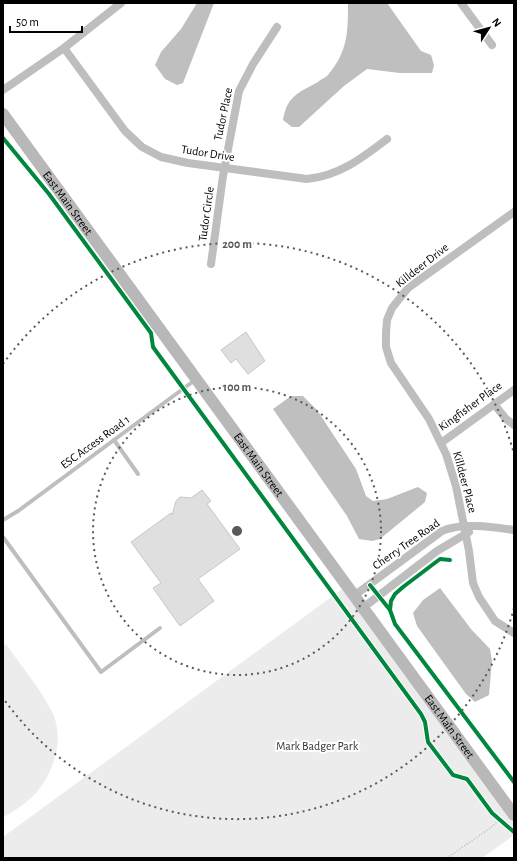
<svg xmlns="http://www.w3.org/2000/svg" width="517" height="861" font-family="'Alegreya Sans',sans-serif">
<style>
.green{fill:#ececec}
.water{fill:#bfbfbf}
.building{fill:#dfdfdf;stroke:#c7c7c7}
.lines{fill:none;stroke-linecap:round;stroke-linejoin:round}
.path{stroke:#b9b9b9;stroke-width:1.5;stroke-dasharray:1 2;stroke-linecap:butt}
.service{stroke:#bebebe;stroke-width:4}
.minor{stroke:#bebebe;stroke-width:8}
.secondary{stroke:#b8b8b8;stroke-width:12}
.cycleway-casing{stroke:#fff;stroke-width:6}
.cycleway{stroke:#00873e;stroke-width:4}
.ring{fill:none;stroke:#595959;stroke-width:2;stroke-dasharray:2 4}
.labels{text-anchor:middle;dominant-baseline:central;stroke-width:4;stroke-linejoin:round;paint-order:stroke}
.street-label{font-size:12px;fill:#000;stroke:#fff}
.park-label{font-size:12px;fill:#333;stroke:#fff}
.centre{fill:#595959;stroke:#fff;stroke-width:2}
.ring-label{font-size:12px;text-anchor:middle;font-weight:bold;fill:#595959;stroke:#fff;stroke-width:4;stroke-linejoin:round;paint-order:stroke}
</style>
<rect width="100%" height="100%" fill="#fff"/>
<!-- green -->
<g class="green">
<path d="M 342,589 L 514,824 L 514,835 L 482,858 L 3,858 L 3,837 Z"/>
<path d="M 6,644 C 21,666 39,687 51,710 C 66,737 54,773 35,794 C 26,804 13,811 3,818 L 3,646 Z"/>
</g>
<!-- water -->
<g class="water">
<path d="M 197,3 L 214,3 L 183,83 L 177,85 L 165,79 L 155,65 L 161,52 L 181,29 Z"/>
<path d="M 348,3 L 387,3 L 421,51 L 431,55 L 434,65 L 432,73 L 400,73 L 367,69 L 344,86 L 299,127 L 292,127 L 283,120 C 287,96 298,93 318,82 C 321,79 325,78 328,75 C 348,51 348,32 348,3 Z"/>
<path d="M 291,396 L 303,396 L 317,410 L 356,469 L 366,496 L 373,501 L 387,499 L 418,487 L 427,493 L 425,502 L 380,539 L 372,541 L 359,539 L 347,516 L 273,409 Z"/>
<path d="M 440,588 L 471,629 L 490,649 L 492,661 L 489,695 L 475,702 L 466,694 L 417,626 L 413,613 L 423,600 Z"/>
</g>
<!-- building -->
<g class="building">
<path d="M 246,332 L 265,361 L 248,374 L 236,359 L 231,363 L 221,350 Z"/>
<path d="M 202,490 L 211,501 L 207,504 L 240,549 L 198,579 L 214,601 L 180,626 L 153,588 L 161,583 L 131,542 L 171,513 L 172,515 L 176,501 L 180,497 L 191,498 Z"/>
</g>
<g class="lines">
<!-- path -->
<path class="path" d="M 447,858 L 493,826 L 499,819"/>
<!-- service -->
<g class="service">
<path d="M 114,440 L 138,474"/>
<path d="M 3,520 L 18,511 L 195,380"/>
<path d="M 3,537 L 101,672 L 160,628"/>
</g>
<!-- minor -->
<g class="minor">
<path d="M 461,3 L 492,45"/>
<path d="M 64,48 L 125,131 L 142,147 L 161,157 L 188,163 L 307,179 C 339,176 362,158 387,139"/>
<path d="M 3,90 L 64,48 L 121,3"/>
<path d="M 514,212 L 408,288 L 392,308 L 387,320 L 386,333 L 386,347 L 391,363 L 429,419 L 446,454 L 456,486 L 469,551 L 473,583 L 479,597 L 495,621 L 514,633"/>
<path d="M 211,264 L 223,176 L 239,91 L 253,64 L 277,27"/>
<path d="M 494,404 L 506,419 L 514,425"/>
<path d="M 441,443 L 514,390"/>
<path d="M 355,595 L 442,531 C 461,522 493,527 514,530"/>
<path d="M 364,607 L 437,551 L 469,532"/>
</g>
<!-- secondary -->
<path class="secondary" id="s1" d="M 3,114 L 514,815"/>
<!-- cycleway casing -->
<g class="cycleway-casing">
<g id="cycleway">
<path d="M 3,138 L 49,194 L 151,333 L 153,347 L 161,358 L 421,714 L 425,722 L 428,742 L 453,775 L 467,779 L 492,813 L 514,832"/>
<path d="M 370,585 L 390,610 L 395,624 L 514,782"/>
<path d="M 390,610 L 391,601 L 395,594 L 403,587 L 440,559 L 450,560"/>
</g>
</g>
<!-- cycleway -->
<use href="#cycleway" class="cycleway"/>
</g>
<!-- distance rings -->
<g class="ring">
<circle cx="237" cy="531" r="144"/>
<path d="M514 608A287 287 0 0 1 3 698M3 364A287 287 0 0 1 514 454"/>
</g>
<g class="labels">
<!-- street labels -->
<g class="street-label">
<text transform="translate(223 114) rotate(-78)">Tudor Place</text>
<text transform="translate(208 153) rotate(9)">Tudor Drive</text>
<text stroke="none"><textPath href="#s1" startOffset="110">East Main Street</textPath></text>
<text transform="translate(206 214) rotate(-82)">Tudor Circle</text>
<text transform="translate(422 265) rotate(-38)">Killdeer Drive</text>
<text transform="translate(470 406) rotate(-36)">Kingfisher Place</text>
<text transform="translate(95 442) rotate(-36)">ESC Access Road 1</text>
<text stroke="none"><textPath href="#s1" startOffset="434">East Main Street</textPath></text>
<text transform="translate(465 482) rotate(75)">Killdeer Place</text>
<text transform="translate(406 544) rotate(-35)">Cherry Tree Road</text>
<text stroke="none"><textPath href="#s1" startOffset="758">East Main Street</textPath></text>
</g>
<!-- park labels -->
<g class="park-label">
<text x="317" y="746">Mark Badger Park</text>
</g>
</g>
<circle cx="237" cy="531" r="6" class="centre"/>
<g class="ring-label">
<text x="237" y="248">200 m</text>
<text x="237" y="391">100 m</text>
</g>
<!-- border -->
<rect width="517" height="861" fill="none" stroke="#000000" stroke-width="8"/>
<!-- north arrow -->
<g transform="translate(489 28) rotate(54)" stroke="#ffffff" stroke-width="3" paint-order="stroke">
<path d="M0-3L7 15L0 10L-7 15Z" fill="#000000"/>
<text y="-6" font-size="11" font-weight="bold" text-anchor="middle" fill="#000000">N</text>
</g>
<!-- scale -->
<path d="M10 26v6h72v-6" fill="none" stroke="#000000" stroke-width="2"/>
<text x="16" y="26" font-size="12" fill="#000000" stroke="#ffffff" stroke-width="3" paint-order="stroke">50 m</text>
</svg>
